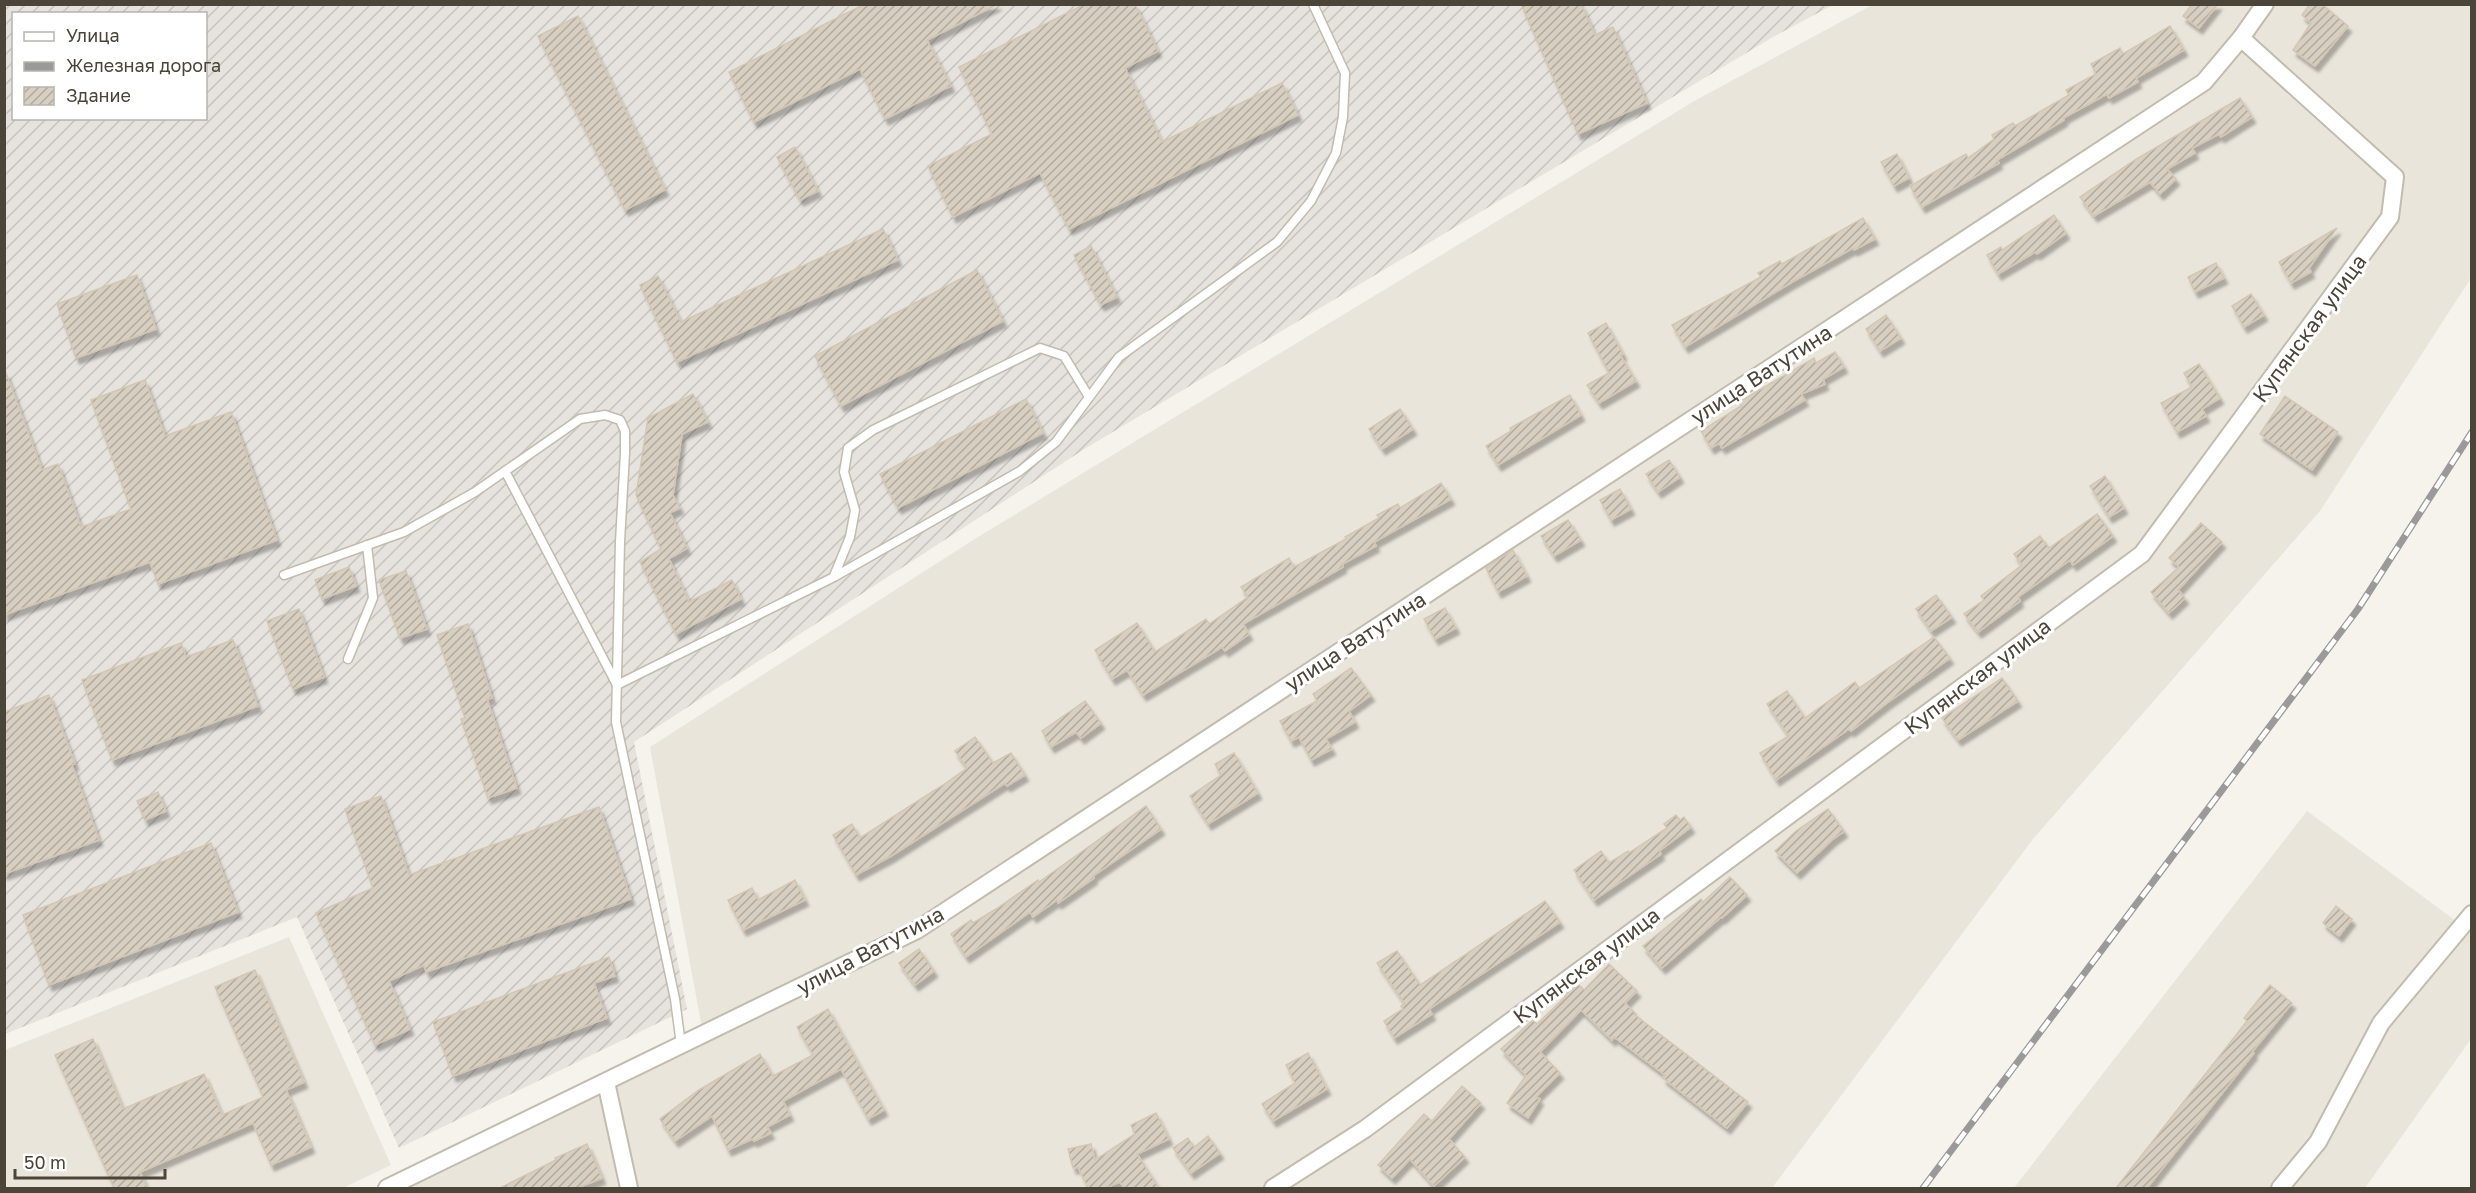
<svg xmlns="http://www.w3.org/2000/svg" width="2476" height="1193" font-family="'Golos Text',sans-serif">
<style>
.residential{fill:#eae5da}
.industrial{fill:url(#industrial-furrows);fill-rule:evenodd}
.building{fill:url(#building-hatch);stroke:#d3c7b4;stroke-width:1.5;filter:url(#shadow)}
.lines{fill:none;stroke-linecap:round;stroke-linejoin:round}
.lane-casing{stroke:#c2bbae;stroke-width:11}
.street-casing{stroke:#c2bbae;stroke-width:20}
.lane{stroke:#fff;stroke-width:8}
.street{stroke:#fff;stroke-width:16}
.rail-casing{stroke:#9a9a9a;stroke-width:7}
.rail{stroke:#fff;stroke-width:4.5;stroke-dasharray:14;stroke-linecap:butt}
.labels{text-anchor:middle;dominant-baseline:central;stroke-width:6;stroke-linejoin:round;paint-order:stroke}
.street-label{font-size:21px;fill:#4b4439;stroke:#fff}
</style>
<defs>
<pattern id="industrial-furrows" width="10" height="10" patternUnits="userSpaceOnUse" patternTransform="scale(1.5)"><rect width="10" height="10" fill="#e6e2dd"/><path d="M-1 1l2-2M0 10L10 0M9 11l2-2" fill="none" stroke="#c7c3be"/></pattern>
<pattern id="building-hatch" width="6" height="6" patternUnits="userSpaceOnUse" patternTransform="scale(1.5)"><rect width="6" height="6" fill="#d8cfc1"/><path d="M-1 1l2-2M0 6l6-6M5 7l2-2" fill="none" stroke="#b1aa9e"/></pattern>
<filter id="shadow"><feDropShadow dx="3.5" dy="6" stdDeviation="1.5" flood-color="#0004"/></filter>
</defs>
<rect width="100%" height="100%" fill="#f6f3ec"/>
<!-- residential -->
<g class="residential">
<path d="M 1872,5 L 2471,5 L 2471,278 L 2320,511 L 2033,839 L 1772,1188 L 410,1188 L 705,1044 L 650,747 L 978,537 L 1696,100 Z"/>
<path d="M 2307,811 L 2471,932 L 2471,1039 L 2365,1188 L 2014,1188 Z"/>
<path d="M 289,937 L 391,1165 L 343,1188 L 5,1188 L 5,1050 Z"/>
</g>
<!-- industrial -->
<path class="industrial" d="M 5,5 L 1833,5 L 1773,37 L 1086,448 L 634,742 L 687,1009 L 399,1148 L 297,917 L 5,1034 ZM 14,14 L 206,14 L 206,118 L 14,118 Z"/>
<!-- building -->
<g class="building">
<path d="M 865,4 L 998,4 L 927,40 L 951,86 L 885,119 L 860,69 L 754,122 L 729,72 Z"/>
<path d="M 1085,4 L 1135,4 L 1158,51 L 1125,68 L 1162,142 L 1282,83 L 1298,115 L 1069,229 L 1040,173 L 953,217 L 928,166 L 992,134 L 959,67 Z"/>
<path d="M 1521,4 L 1581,4 L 1595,35 L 1613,27 L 1647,103 L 1578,134 Z"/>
<path d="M 2192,4 L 2218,4 L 2199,28 L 2183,16 Z"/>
<path d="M 2310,4 L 2322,4 L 2348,26 L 2315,66 L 2293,50 L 2311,23 L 2302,15 Z"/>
<path d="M 578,16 L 665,190 L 625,210 L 538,36 Z"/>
<path d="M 2170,26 L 2184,50 L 2136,78 L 2138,82 L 2109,98 L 2107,94 L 2063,118 L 2064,120 L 1997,160 L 1999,163 L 1922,207 L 1910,186 L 1966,154 L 1968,158 L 1994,139 L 1992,135 L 2013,123 L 2015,126 L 2069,95 L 2066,90 L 2096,74 L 2091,64 L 2120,48 L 2123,54 Z"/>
<path d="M 2240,98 L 2252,117 L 2221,137 L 2219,134 L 2192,148 L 2195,153 L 2167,169 L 2176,179 L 2160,194 L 2150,182 L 2094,216 L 2080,197 L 2135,160 Z"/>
<path d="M 795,147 L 818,191 L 800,200 L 777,157 Z"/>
<path d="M 1897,154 L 1909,178 L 1894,186 L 1881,162 Z"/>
<path d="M 2054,215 L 2066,233 L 2037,254 L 2035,252 L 1998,274 L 1987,255 L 2001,247 L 2002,250 Z"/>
<path d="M 1863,218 L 1875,239 L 1854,250 L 1853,248 L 1792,282 L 1685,347 L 1672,325 L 1761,277 L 1758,273 L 1780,261 L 1782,264 Z"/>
<path d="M 2337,228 L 2309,268 L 2311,272 L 2291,283 L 2279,262 Z"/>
<path d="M 883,229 L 898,260 L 677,362 L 640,285 L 658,276 L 681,322 Z"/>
<path d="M 1091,246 L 1117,297 L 1101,305 L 1074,255 Z"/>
<path d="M 2216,263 L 2224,278 L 2195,292 L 2188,277 Z"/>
<path d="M 977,270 L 1003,321 L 841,406 L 815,356 Z"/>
<path d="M 137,275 L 156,329 L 76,358 L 57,304 Z"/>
<path d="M 2251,294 L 2264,315 L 2244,327 L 2232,306 Z"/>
<path d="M 1886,315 L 1901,338 L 1880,351 L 1866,329 Z"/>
<path d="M 1606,323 L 1623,354 L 1620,355 L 1636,381 L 1599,403 L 1587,385 L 1609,373 L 1588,333 Z"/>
<path d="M 1835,352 L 1844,367 L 1823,379 L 1825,384 L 1801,394 L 1805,400 L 1722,448 L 1719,443 L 1711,448 L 1701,431 L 1741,406 L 1739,402 L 1814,358 L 1816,363 Z"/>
<path d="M 2199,364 L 2220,398 L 2202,409 L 2206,416 L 2177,432 L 2161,403 L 2192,387 L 2184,373 Z"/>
<path d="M 4,373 L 6,373 L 42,470 L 58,464 L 81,527 L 131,509 L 91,400 L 145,380 L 165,436 L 231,412 L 277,540 L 158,584 L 150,562 L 4,615 Z"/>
<path d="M 693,394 L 708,422 L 682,434 L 673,495 L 680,508 L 670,513 L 687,548 L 669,559 L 689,602 L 732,580 L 741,599 L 676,634 L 640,562 L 661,549 L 636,495 L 648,418 Z"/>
<path d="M 1570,395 L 1581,415 L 1498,465 L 1486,446 L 1511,431 L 1510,428 Z"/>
<path d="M 2285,396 L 2338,432 L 2312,470 L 2260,434 Z"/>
<path d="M 1026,399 L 1043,433 L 898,508 L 880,474 Z"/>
<path d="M 1400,409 L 1413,429 L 1382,449 L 1369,429 Z"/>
<path d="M 1669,460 L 1680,477 L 1658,492 L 1646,474 Z"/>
<path d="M 2105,476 L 2124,508 L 2109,517 L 2090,486 Z"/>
<path d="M 1441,483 L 1451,499 L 1374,542 L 1376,546 L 1342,564 L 1343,567 L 1243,624 L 1249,634 L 1225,651 L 1222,647 L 1143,695 L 1127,670 L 1112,679 L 1095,650 L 1137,623 L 1155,652 L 1206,619 L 1209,624 L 1248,597 L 1241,587 L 1289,558 L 1294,567 L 1346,539 L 1345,537 L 1379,518 L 1377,515 L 1398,504 L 1400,508 Z"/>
<path d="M 1620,489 L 1631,509 L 1611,520 L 1600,500 Z"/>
<path d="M 2097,514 L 2113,536 L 2073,565 L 2070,560 L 2018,597 L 2020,601 L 1978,632 L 1964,614 L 1984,600 L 1981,596 L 2022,565 L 2014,554 L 2040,536 L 2049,548 Z"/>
<path d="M 1568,520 L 1581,540 L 1554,556 L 1541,536 Z"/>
<path d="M 2201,523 L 2222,542 L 2178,590 L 2185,598 L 2169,613 L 2151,592 L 2179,567 L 2169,558 Z"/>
<path d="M 1513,550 L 1527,576 L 1498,592 L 1486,568 Z"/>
<path d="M 349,567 L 356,586 L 322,599 L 315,580 Z"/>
<path d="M 406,571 L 427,629 L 400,638 L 379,580 Z"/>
<path d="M 1936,595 L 1952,617 L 1931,631 L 1916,609 Z"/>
<path d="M 1445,608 L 1456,628 L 1435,639 L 1424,619 Z"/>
<path d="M 299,609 L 324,677 L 293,689 L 267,621 Z"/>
<path d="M 468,624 L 492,698 L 487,699 L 517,788 L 488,798 L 461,719 L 465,718 L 437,635 Z"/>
<path d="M 1934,637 L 1950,658 L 1887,703 L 1851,731 L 1849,729 L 1776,780 L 1760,753 L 1789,736 L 1767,704 L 1787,691 L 1805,718 L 1855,682 L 1859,688 Z"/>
<path d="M 233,640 L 258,706 L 112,760 L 82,680 L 181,643 L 186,657 Z"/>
<path d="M 1351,668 L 1371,695 L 1349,711 L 1355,722 L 1326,739 L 1332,749 L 1311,760 L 1299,737 L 1291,741 L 1280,721 L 1317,701 L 1313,694 Z"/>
<path d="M 2002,678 L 2018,701 L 1958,740 L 1942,718 Z"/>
<path d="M 49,695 L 75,764 L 72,765 L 99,840 L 4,874 L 4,712 Z"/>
<path d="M 1085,701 L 1101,723 L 1081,738 L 1076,732 L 1051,747 L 1042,731 Z"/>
<path d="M 975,737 L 993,763 L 1011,753 L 1025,775 L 1007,786 L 1005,783 L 891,856 L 856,875 L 833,835 L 852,824 L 860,838 L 943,785 L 967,768 L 955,751 Z"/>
<path d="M 1234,753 L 1258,793 L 1208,824 L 1190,796 L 1221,775 L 1215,764 Z"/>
<path d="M 158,792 L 166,811 L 145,820 L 137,801 Z"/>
<path d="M 381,796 L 409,875 L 599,807 L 631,899 L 426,972 L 424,965 L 389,981 L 410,1029 L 375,1045 L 316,913 L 373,888 L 345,809 Z"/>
<path d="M 1146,806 L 1161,829 L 1093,876 L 1094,878 L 1058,903 L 1057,900 L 1033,917 L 1030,912 L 966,957 L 951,934 L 971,920 L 973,923 L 996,909 L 1038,880 L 1039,882 Z"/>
<path d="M 1828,809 L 1844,831 L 1832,840 L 1797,873 L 1775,851 L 1796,831 Z"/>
<path d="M 1676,815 L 1680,820 L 1684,817 L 1691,827 L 1659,851 L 1661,854 L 1594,900 L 1574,870 L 1601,851 L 1609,863 L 1628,851 L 1629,853 L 1667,828 L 1664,824 Z"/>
<path d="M 211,843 L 238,912 L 49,985 L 23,915 Z"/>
<path d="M 1730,877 L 1747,895 L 1722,918 L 1721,917 L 1662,968 L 1643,946 L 1701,899 L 1703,902 Z"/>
<path d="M 795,880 L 805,900 L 743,930 L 728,900 L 752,888 L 758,900 Z"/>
<path d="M 1545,901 L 1560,922 L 1429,1009 L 1432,1014 L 1394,1038 L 1384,1021 L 1403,1009 L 1401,1006 L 1405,1004 L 1377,963 L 1397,951 L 1420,985 Z"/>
<path d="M 2336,906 L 2352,919 L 2339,936 L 2323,923 Z"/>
<path d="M 919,949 L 934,971 L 915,985 L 899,963 Z"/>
<path d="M 609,957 L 615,976 L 594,983 L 607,1018 L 453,1076 L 433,1022 Z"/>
<path d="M 1609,964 L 1637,991 L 1625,1003 L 1636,1014 L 1635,1015 L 1748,1102 L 1727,1128 L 1663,1078 L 1665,1075 L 1614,1037 L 1612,1040 L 1581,1010 L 1540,1052 L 1560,1073 L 1536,1097 L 1540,1099 L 1528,1118 L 1507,1103 L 1526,1075 L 1501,1049 L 1533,1020 L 1537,1024 L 1566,996 L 1564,995 L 1578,984 L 1584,990 Z"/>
<path d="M 255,970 L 304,1082 L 286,1090 L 311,1147 L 271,1165 L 253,1123 L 140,1172 L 147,1188 L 114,1188 L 55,1055 L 93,1039 L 123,1109 L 204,1074 L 222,1115 L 263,1097 L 215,987 Z"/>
<path d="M 2270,985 L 2292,1003 L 2252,1052 L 2254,1053 L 2147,1188 L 2116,1188 L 2247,1021 L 2244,1018 Z"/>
<path d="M 828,1009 L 884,1110 L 868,1119 L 841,1069 L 783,1101 L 790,1115 L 767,1127 L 771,1133 L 754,1141 L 752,1139 L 728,1150 L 712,1116 L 675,1141 L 660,1119 L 699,1090 L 760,1054 L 773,1076 L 813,1055 L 797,1027 Z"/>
<path d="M 1308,1053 L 1327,1089 L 1273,1121 L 1262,1104 L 1295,1083 L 1286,1065 Z"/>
<path d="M 1462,1086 L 1481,1103 L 1449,1139 L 1465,1157 L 1434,1186 L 1410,1159 L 1392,1178 L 1378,1165 L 1424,1114 L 1432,1121 Z"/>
<path d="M 1156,1113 L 1169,1139 L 1137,1154 L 1159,1188 L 1124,1188 L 1120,1182 L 1105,1188 L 1088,1188 L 1078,1167 L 1073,1168 L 1068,1149 L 1091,1144 L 1095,1160 L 1135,1134 L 1131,1125 Z"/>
<path d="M 1208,1136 L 1220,1153 L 1191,1173 L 1173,1148 L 1188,1138 L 1194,1147 Z"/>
<path d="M 587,1144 L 602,1178 L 577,1188 L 500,1188 L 556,1160 L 555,1158 Z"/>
</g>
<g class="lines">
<!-- lane casing -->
<g class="lane-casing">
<g id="lane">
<path d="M 505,471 L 617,685 L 834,577 L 1020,471 L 1056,442 L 1119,357 L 1277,242 L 1311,201 L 1336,153 L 1343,117 L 1345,73 L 1313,4"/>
<path d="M 284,575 L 404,532 L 475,492 L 580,419 L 605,415 L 620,420 L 625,431 L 625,453 L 620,542 L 616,722 L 675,999 L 681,1045"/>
<path d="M 834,576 L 850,537 L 855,510 L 844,472 L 848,448 L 873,430 L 1040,348 L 1064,356 L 1089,397"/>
<path d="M 348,659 L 373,598 L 367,545"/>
</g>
</g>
<!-- street casing -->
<g class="street-casing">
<g id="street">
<path d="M 606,1082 L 629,1188"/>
<path d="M 387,1188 L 917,930 L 2204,82 L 2241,38 L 2265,4"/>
<path d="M 1273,1188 L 1365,1129 L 2142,554 L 2390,217 L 2395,177 L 2241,38"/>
<path d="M 2280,1188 L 2318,1142 L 2381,1023 L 2472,914"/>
</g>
</g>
<!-- lane -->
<use href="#lane" class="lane"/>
<!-- street -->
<use href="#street" class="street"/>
<!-- rail casing -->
<g class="rail-casing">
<path id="rail" d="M 1923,1188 L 2358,609 L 2472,432"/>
</g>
<!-- rail -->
<use href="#rail" class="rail"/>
</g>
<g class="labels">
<!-- street labels -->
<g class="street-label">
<text transform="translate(2309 328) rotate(-54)">Купянская улица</text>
<text transform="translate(1761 374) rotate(-33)">улица Ватутина</text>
<text transform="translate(1355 641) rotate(-33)">улица Ватутина</text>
<text transform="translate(1977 676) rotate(-37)">Купянская улица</text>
<text transform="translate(870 950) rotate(-28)">улица Ватутина</text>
<text transform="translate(1586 965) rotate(-37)">Купянская улица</text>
</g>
</g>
<!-- border -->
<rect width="2476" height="1193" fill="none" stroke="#4b4439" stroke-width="12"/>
<!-- legend -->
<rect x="12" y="12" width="195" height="108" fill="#ffffff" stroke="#b7b4b0" stroke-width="1.5"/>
<rect x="24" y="32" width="30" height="9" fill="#ffffff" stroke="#b7b4b0" stroke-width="1.5"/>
<text x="66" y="42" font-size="18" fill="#4b4439">Улица</text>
<rect x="24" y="62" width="30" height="9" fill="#9a9a9a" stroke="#b7b4b0" stroke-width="1.5"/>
<text x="66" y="72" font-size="18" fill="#4b4439">Железная дорога</text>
<rect x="24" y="87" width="30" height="18" fill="url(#building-hatch)" stroke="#b7b4b0" stroke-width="1.5"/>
<text x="66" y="102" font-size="18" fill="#4b4439">Здание</text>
<!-- scale -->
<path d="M15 1169v9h150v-9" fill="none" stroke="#4b4439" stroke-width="3"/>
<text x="24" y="1169" font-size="18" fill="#4b4439" stroke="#ffffff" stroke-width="4.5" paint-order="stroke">50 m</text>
</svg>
